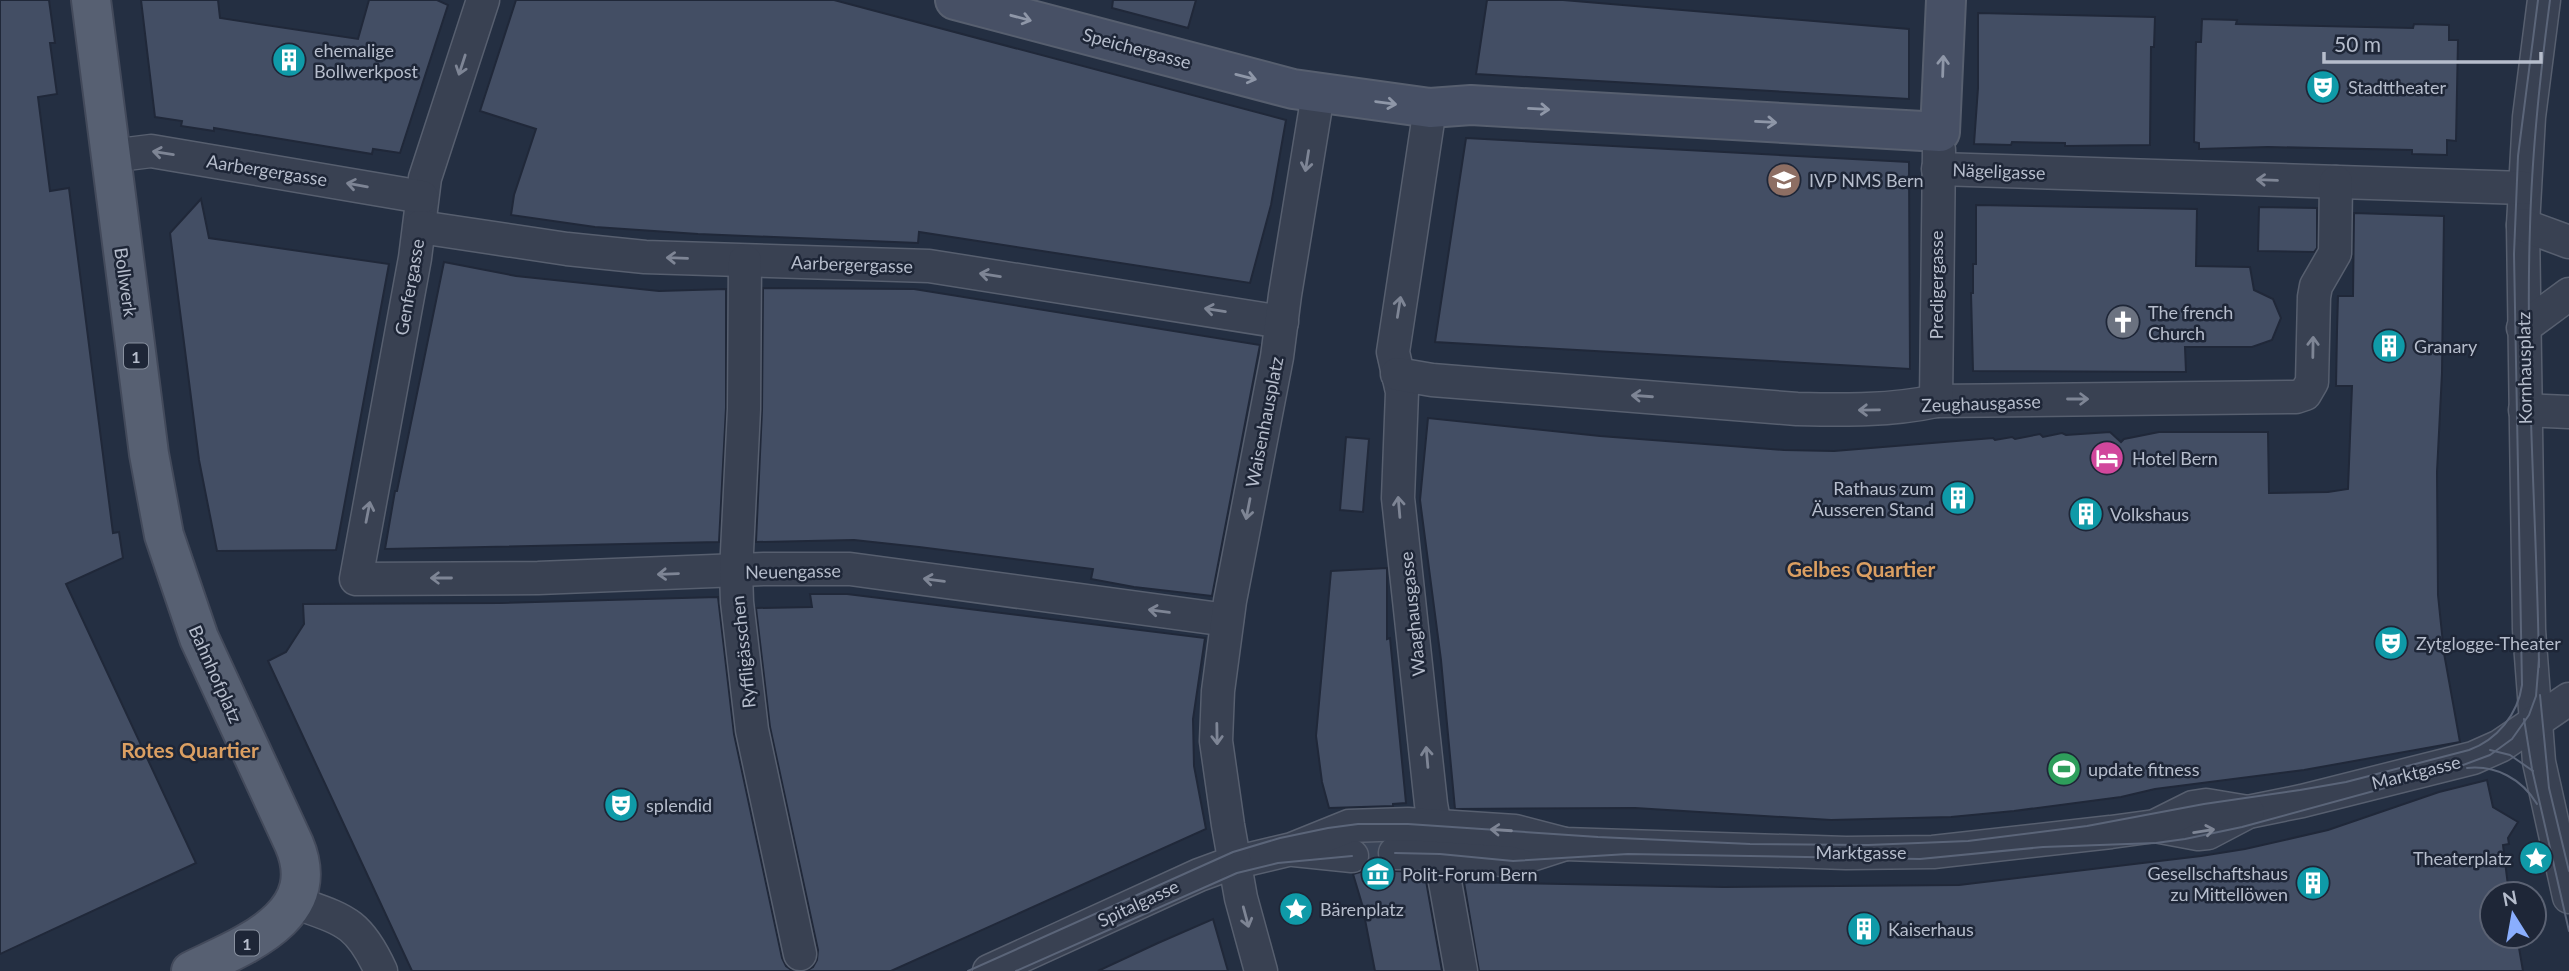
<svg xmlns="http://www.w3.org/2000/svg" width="2569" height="971" font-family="Lato,sans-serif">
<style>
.building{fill:#434e64;stroke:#202839;stroke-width:2}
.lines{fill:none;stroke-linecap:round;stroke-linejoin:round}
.street-tunnel{stroke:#3a4457;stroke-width:32;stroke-dasharray:32 16;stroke-linecap:butt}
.street-casing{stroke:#575f6f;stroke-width:35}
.secondary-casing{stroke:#575f6f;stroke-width:42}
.primary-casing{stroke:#434a5b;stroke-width:42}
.street{stroke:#394152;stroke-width:32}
.secondary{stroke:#475065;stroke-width:38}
.primary{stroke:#576072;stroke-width:38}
.tram{stroke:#5b6579;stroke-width:2}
.oneway{stroke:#8f97a8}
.oneway2{stroke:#7e8595}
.labels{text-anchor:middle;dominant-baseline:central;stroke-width:5;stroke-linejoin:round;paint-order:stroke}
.shield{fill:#1e2637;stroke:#88909f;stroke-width:2}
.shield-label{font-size:16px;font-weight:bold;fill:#b6bdcc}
.street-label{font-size:18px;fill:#b6bdcc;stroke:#1e2637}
.poi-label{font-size:18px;fill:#b6bdcc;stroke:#1e2637;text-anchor:start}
.quarter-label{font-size:21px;font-weight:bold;fill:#db9f62;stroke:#1e2637}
</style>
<rect width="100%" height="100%" fill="#242f42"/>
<!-- building -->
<g class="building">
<path d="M 0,0 L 49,0 L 55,43 L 50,43 L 57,94 L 38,97 L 50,191 L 69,188 L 113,533 L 119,532 L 123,558 L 66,584 L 196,863 L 0,954 Z"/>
<path d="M 141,0 L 218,0 L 220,18 L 358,39 L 369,0 L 437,0 L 448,5 L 400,153 L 373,149 L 372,154 L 214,128 L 214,131 L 181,126 L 182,121 L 155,117 Z"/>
<path d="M 516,0 L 834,0 L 1286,120 L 1271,205 L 1250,283 L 919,232 L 918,243 L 698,234 L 595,227 L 511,215 L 514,195 L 536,129 L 480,111 Z"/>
<path d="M 1113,0 L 1196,0 L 1188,28 L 1112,8 Z"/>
<path d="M 1487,0 L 1563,0 L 1909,29 L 1909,99 L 1476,74 Z"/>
<path d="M 1978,13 L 2155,17 L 2154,47 L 2151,47 L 2150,145 L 2065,146 L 2065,143 L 2012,142 L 2011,145 L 1974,144 L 1978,88 Z"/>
<path d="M 2202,19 L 2237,20 L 2236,24 L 2413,28 L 2414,24 L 2449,25 L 2449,40 L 2458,40 L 2456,141 L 2447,140 L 2447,155 L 2412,154 L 2412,150 L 2268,147 L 2199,149 L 2199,143 L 2194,142 L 2196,42 L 2201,42 Z"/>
<path d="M 1466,138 L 1909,162 L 1910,369 L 1435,342 Z"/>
<path d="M 201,199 L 209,238 L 389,264 L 336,550 L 217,551 L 199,460 L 170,233 Z"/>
<path d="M 1976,205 L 2197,209 L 2196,266 L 2250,267 L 2254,290 L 2273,299 L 2281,318 L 2272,340 L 2252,347 L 2185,347 L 2186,372 L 1973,371 L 1971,293 L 1973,293 L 1973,264 L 1976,264 Z"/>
<path d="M 2259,207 L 2317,208 L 2317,248 L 2314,252 L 2258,251 Z"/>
<path d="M 2354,213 L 2444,216 L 2442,373 L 2437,472 L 2438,595 L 2444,653 L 2460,742 L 2304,770 L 2155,789 L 2121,797 L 2014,811 L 1951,817 L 1831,820 L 1635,808 L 1455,809 L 1441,660 L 1420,500 L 1428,418 L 1600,436 L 1784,450 L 1834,451 L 1993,438 L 1995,440 L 2012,437 L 2015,439 L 2040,434 L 2043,437 L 2062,433 L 2066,435 L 2110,432 L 2121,442 L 2124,439 L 2159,432 L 2268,432 L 2269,493 L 2328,492 L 2348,489 L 2352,386 L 2336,386 L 2337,331 L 2338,296 L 2353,296 Z"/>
<path d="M 444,262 L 516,276 L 659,291 L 726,289 L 726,408 L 719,542 L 385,549 L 395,491 L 397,491 Z"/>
<path d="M 763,288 L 914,289 L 1260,345 L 1212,596 L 1134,587 L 1091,579 L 1093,569 L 919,547 L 854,540 L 756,542 L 762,410 Z"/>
<path d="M 1346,437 L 1369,439 L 1363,512 L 1340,510 Z"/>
<path d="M 1387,568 L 1387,639 L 1390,638 L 1406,803 L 1393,804 L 1393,806 L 1329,808 L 1322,782 L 1316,736 L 1331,571 Z"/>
<path d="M 810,594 L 847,594 L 1205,638 L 1193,719 L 1194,766 L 1206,829 L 891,971 L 806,971 L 813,967 L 817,960 L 818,950 L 770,727 L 756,608 L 812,607 Z"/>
<path d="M 718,597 L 734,734 L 782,958 L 786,966 L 793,971 L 412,971 L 268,661 L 286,652 L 304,624 L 303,604 L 500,603 Z"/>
<path d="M 2487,780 L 2493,807 L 2518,822 L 2508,838 L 2509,844 L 2503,845 L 2509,894 L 2492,894 L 2492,936 L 2517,936 L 2523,971 L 1479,971 L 1464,882 L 1724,887 L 1959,885 L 2201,856 L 2245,849 L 2328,830 L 2439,792 Z"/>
<path d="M 1379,843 L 1377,853 L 1379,861 L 1385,868 L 1395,871 L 1418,872 L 1425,875 L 1442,971 L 1375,971 L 1362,904 L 1353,874 L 1360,872 L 1367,866 L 1370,857 L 1365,844 Z"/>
<path d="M 1213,919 L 1228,971 L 1098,971 L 1158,943 Z"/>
</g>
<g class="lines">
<!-- street-tunnel -->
<path class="street-tunnel" d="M 1352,856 L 1395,853"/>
<!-- street casing -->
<g class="street-casing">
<g id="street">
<path d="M 483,0 L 425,178 L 415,258 L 356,579 L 538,578 L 764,569 L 850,569 L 1227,620"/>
<path d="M 2544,0 L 2529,117 L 2523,225 L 2529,630 L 2539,762 L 2569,897"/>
<path d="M 1430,108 L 1393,352 L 1402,392 L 1398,498 L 1431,804 L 1461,971"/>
<path d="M 111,156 L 151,151 L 422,197"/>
<path d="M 1938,169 L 2524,188"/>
<path d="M 2523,225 L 2569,242"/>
<path d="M 420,227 L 567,249 L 645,257 L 929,266 L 1282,322"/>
<path d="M 745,261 L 744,409 L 736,572 L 737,602 L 752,730 L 800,954"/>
<path d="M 2523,328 L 2569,294"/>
<path d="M 1397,374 L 1432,380 L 1797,409 C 1845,410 1890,411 1936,401 L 2296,397 L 2305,394 L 2312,382 L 2314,297 L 2316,286 L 2335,253 L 2336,182"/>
<path d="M 1936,401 L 1939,150"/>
<path d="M 2525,410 L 2569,412"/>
<path d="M 2155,826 L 2198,834 L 2208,833 L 2248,812 L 2302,801 L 2473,758 L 2500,746 L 2569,699"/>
<path d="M 1294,850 L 1352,856"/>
<path d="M 1395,853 L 1440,854 L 1513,861 L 1565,844"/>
<path d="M 294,902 C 344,920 358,921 381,971"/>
<path d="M 989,971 L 1199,875 L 1229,864 L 1292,849 L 1349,826 L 1408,824 L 1515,831 L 1565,844 L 1846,853 L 1933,852 L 2111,832 L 2155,826 L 2193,807 L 2206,805 L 2248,812"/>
<path d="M 1261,971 L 1241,898 L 1228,825 L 1216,741 L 1218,691 L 1230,601 L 1277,357 L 1285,295 L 1318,94"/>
</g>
</g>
<!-- secondary casing -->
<g class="secondary-casing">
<path id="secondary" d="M 955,0 L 1293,89 L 1430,108 L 1471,105 L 1940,132 L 1946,0"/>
</g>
<!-- primary casing -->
<g class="primary-casing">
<path id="primary" d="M 91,0 L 149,454 L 164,535 L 199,638 L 294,844 C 325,917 242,946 191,971"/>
</g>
<!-- street -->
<use href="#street" class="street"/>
<!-- secondary -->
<use href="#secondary" class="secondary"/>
<!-- primary -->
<use href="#primary" class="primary"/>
<!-- tram -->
<g class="tram">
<path d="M 2539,667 C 2537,521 2525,374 2530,227 C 2532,151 2540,75 2550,0"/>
<path d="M 2540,695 L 2549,788 L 2569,871"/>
<path d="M 2524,719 L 2532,769 L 2569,931"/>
<path d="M 2490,750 L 2510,755 L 2533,771"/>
<path d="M 2467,768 C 2496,765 2522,779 2537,804"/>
<path d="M 1395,853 L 1440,854 L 1513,861 L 1628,854 L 1920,859 L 2043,847 L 2156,843 L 2185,839 L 2242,827 L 2447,771 L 2490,755 L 2512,739 L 2529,715 L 2536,696 L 2539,659"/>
<path d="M 968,971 L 1233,852 L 1280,838 L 1328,828 L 1358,824 L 1408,824 L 1598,837 L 1750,844 L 1868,845 L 1968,841 L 2087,826 L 2204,804 L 2300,790 L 2346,782 L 2469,750 C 2497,740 2518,714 2522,685 L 2514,254 L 2518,156 L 2538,0"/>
<path d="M 1016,971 L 1237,873 L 1278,863 L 1352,856"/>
</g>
</g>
<!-- one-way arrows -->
<defs><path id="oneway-shaft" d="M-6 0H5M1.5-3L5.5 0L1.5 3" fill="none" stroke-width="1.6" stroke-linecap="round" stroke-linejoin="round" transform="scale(1.75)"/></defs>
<g class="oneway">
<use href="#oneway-shaft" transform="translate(1021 18) rotate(15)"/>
<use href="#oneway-shaft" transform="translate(1943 66) rotate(-88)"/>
<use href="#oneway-shaft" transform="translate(1246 77) rotate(14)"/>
<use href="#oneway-shaft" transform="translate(1386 103) rotate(8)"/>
<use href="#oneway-shaft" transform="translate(1539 109) rotate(3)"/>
<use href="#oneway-shaft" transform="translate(1766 122) rotate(3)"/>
</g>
<g class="oneway2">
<use href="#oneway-shaft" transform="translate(462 65) rotate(108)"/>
<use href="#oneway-shaft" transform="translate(163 153) rotate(-171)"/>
<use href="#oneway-shaft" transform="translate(1307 161) rotate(99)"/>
<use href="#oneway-shaft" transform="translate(2267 180) rotate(-178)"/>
<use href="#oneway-shaft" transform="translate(357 185) rotate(-170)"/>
<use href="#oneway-shaft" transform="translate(677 258) rotate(-178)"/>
<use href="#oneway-shaft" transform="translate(990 275) rotate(-171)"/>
<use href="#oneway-shaft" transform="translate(1399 307) rotate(-81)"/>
<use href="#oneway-shaft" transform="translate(1215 310) rotate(-171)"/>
<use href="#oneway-shaft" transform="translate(2313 347) rotate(-89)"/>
<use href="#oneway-shaft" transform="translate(1642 396) rotate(-176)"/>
<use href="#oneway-shaft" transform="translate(2078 399)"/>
<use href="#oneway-shaft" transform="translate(1869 410) rotate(179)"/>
<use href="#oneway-shaft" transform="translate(1399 507) rotate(-95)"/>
<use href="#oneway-shaft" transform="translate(1248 509) rotate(101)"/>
<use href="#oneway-shaft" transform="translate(368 512) rotate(-79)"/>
<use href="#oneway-shaft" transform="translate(668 574) rotate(178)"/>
<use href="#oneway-shaft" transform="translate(441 578) rotate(180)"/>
<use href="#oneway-shaft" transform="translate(934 580) rotate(-173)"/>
<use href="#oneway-shaft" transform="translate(1159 611) rotate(-172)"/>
<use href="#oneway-shaft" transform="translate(1217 734) rotate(89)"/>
<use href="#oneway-shaft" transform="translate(1427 757) rotate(-95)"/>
<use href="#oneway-shaft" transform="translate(1501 830) rotate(-176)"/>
<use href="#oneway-shaft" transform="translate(2204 831) rotate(-9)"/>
<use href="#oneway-shaft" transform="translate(1246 917) rotate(75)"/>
</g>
<!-- icons -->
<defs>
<g id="building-disc" transform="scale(1.75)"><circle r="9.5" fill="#0f9aa8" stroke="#1e2637"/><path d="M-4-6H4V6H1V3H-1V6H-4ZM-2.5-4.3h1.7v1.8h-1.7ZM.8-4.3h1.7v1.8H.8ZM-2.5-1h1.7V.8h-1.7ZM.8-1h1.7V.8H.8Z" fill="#fff"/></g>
<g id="theatre-disc" transform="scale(1.75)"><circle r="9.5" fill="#0f9aa8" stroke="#1e2637"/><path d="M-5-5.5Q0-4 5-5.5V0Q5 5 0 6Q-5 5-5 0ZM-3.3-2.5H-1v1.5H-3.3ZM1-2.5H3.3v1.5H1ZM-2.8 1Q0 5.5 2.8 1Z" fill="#fff"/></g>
<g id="school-disc" transform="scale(1.75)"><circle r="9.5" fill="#8d6e63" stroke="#1e2637"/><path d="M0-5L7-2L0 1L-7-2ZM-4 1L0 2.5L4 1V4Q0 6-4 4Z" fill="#fff"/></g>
<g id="church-disc" transform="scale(1.75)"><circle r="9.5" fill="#6b7280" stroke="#1e2637"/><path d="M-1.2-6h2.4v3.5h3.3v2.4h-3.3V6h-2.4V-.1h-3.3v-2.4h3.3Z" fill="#fff"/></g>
<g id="hotel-disc" transform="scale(1.75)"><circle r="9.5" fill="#d1479c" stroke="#1e2637"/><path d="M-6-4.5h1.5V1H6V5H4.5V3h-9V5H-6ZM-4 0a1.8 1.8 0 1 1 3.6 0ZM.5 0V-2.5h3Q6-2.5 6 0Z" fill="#fff"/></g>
<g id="stadium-disc" transform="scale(1.75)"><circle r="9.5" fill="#2e9e5b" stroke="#1e2637"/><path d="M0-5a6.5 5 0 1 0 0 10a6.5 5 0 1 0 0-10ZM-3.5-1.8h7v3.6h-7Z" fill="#fff"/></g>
<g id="sight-disc" transform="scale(1.75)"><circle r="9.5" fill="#0f9aa8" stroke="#1e2637"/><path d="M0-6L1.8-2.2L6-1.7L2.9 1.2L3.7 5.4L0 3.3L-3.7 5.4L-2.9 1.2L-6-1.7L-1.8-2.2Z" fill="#fff"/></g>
<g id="museum-disc" transform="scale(1.75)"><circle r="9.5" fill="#0f9aa8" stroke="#1e2637"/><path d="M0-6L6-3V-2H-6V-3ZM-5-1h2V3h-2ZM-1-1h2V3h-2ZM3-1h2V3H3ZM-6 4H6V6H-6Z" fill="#fff"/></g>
</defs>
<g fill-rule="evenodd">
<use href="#building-disc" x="289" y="60"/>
<use href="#theatre-disc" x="2323" y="87"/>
<use href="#school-disc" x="1784" y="180"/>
<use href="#church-disc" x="2123" y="322"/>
<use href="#building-disc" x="2389" y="346"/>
<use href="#hotel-disc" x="2107" y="458"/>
<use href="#building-disc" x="1958" y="498"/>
<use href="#building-disc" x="2086" y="514"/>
<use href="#theatre-disc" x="2391" y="643"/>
<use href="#stadium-disc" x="2064" y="769"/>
<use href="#theatre-disc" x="621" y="805"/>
<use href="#sight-disc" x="2536" y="858"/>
<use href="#museum-disc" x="1378" y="874"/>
<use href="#building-disc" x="2313" y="883"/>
<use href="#sight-disc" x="1296" y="909"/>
<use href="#building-disc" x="1864" y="929"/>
</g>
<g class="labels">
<!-- shield labels -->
<g class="shield">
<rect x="124" y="343.5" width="24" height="25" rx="5"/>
<rect x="235" y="930.5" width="24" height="25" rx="5"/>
</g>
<g class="shield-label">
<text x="136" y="356">1</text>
<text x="247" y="943">1</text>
</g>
<!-- street labels -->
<g class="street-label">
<text transform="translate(1137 48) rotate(15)">Speichergasse</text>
<text transform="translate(267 170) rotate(9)">Aarbergergasse</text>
<text transform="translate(1999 171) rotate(2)">Nägeligasse</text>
<text transform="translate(852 264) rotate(2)">Aarbergergasse</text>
<text transform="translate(126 282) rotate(82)">Bollwerk</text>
<text transform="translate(1936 285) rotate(-90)">Predigergasse</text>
<text transform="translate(409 287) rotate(-80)">Genfergasse</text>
<text transform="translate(2524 368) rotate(-91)">Kornhausplatz</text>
<text transform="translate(1981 403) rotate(-2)">Zeughausgasse</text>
<text transform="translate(1264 422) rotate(-79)">Waisenhausplatz</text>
<text transform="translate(793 571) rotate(-1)">Neuengasse</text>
<text transform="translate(1412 614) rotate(-96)">Waaghausgasse</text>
<text transform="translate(743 652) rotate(-96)">Ryffligässchen</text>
<text transform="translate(216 674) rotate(66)">Bahnhofplatz</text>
<text transform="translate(2416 772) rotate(-14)">Marktgasse</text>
<text x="1861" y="852">Marktgasse</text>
<text transform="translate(1138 903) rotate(-25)">Spitalgasse</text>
</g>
<!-- poi labels -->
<g class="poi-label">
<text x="314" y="50">ehemalige<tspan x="314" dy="21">Bollwerkpost</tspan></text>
<text x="2348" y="87">Stadttheater</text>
<text x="1809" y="180">IVP NMS Bern</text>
<text x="2148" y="312">The french<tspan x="2148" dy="21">Church</tspan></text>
<text x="2414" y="346">Granary</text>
<text x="2132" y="458">Hotel Bern</text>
<text x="1934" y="488" text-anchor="end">Rathaus zum<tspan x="1934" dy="21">Äusseren Stand</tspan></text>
<text x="2110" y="514">Volkshaus</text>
<text x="2416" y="643">Zytglogge-Theater</text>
<text x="2088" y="769">update fitness</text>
<text x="646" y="805">splendid</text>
<text x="2512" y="858" text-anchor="end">Theaterplatz</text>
<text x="2288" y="873" text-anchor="end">Gesellschaftshaus<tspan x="2288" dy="21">zu Mittellöwen</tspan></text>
<text x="1402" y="874">Polit-Forum Bern</text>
<text x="1320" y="909">Bärenplatz</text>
<text x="1888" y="929">Kaiserhaus</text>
</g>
<!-- quarter labels -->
<g class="quarter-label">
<text x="1861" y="568">Gelbes Quartier</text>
<text x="190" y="749">Rotes Quartier</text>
</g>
</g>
<!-- north arrow -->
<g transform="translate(2513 915) rotate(349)"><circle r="33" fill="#1e2637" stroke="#5b6273" stroke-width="2"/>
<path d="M0-5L12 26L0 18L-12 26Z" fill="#8aaefd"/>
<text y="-10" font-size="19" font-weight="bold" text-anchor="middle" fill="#b6bdcc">N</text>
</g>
<!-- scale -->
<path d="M2324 52v10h217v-10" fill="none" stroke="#b6bdcc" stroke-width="3.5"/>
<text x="2334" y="52" font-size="21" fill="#b6bdcc" stroke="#1e2637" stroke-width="5" paint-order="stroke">50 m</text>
</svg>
